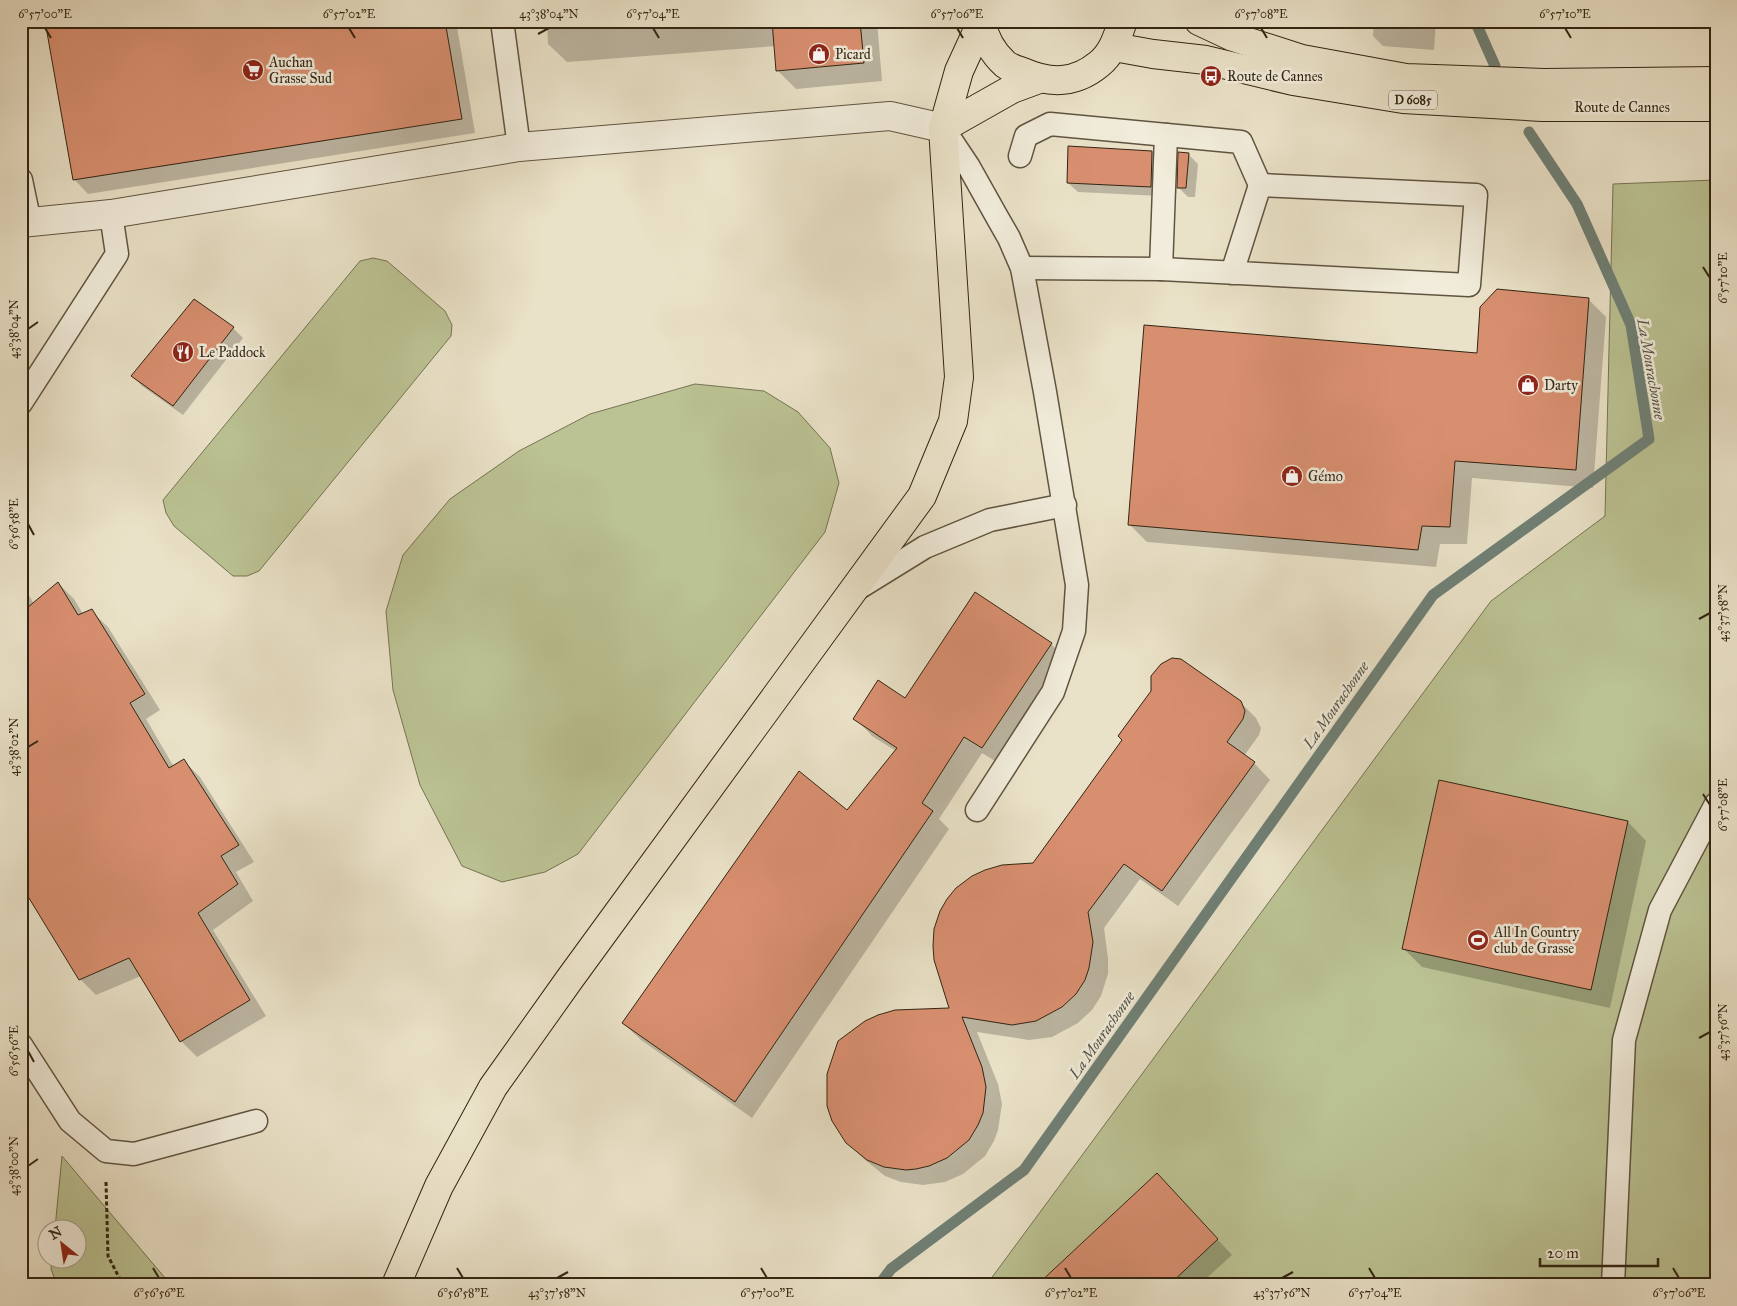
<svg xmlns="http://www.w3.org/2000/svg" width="1737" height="1306" font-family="'IM FELL Great Primer',serif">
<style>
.green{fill:#bbc293;stroke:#767452}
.shadow{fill:#0003}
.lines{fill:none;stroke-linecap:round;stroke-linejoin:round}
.stream{stroke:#6f8076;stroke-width:11}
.building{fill:#d88f70;stroke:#322512}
.service-casing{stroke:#605440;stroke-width:25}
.minor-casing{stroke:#605440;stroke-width:30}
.primary-casing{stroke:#322512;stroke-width:30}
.path{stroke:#322512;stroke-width:3;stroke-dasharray:4 2.5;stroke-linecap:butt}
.service{stroke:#f1ecdb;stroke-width:22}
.minor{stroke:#f1ecdb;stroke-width:28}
.primary{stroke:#eae2c8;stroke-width:28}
.ticks{fill:none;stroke:#322512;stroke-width:2}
.labels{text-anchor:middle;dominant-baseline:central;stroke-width:5;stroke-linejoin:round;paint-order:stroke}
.shield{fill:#f1ecdb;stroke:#6b614e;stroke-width:1}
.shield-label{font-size:12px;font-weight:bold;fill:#322512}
.poi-label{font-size:14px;fill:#322512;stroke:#f1ecdb;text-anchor:start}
.street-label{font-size:14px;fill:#322512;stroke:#f1ecdb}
.water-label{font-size:15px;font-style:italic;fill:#515344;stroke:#f1ecdb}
.neatline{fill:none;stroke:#322512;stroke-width:2}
.ticks-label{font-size:12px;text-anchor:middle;fill:#322512}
</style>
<rect width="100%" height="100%" fill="#eae2c8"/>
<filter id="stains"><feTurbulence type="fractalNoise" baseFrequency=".004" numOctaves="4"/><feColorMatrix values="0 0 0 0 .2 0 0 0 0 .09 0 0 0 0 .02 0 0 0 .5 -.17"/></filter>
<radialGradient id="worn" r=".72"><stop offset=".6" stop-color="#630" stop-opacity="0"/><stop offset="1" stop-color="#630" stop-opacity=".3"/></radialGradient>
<!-- green -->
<g class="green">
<path d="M 1716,180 L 1716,1285 L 975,1285 L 990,1280 L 1491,601 L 1605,516 L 1613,184 Z"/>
<path d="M 373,258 L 387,261 L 445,311 L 452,325 L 451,336 L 259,571 L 247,576 L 233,576 L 174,526 L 166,513 L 163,500 L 360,261 Z"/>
<path d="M 695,384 L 764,391 L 798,412 L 830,448 L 839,483 L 825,532 L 578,854 L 545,872 L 502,882 L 462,866 L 420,785 L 393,690 L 386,611 L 403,555 L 450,499 L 519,451 L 590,414 Z"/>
<path d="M 62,1156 L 171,1285 L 57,1285 L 51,1269 L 52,1259 L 78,1258 L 78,1228 L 55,1228 Z"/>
</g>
<!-- shadow -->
<g class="shadow">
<path d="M 46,21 L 456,21 L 475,133 L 88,194 L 74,179 Z"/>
<path d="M 547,21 L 877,21 L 882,81 L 796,89 L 777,70 L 776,46 L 567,62 L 548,44 Z"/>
<path d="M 1374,21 L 1436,21 L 1434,50 L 1383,46 L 1373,36 Z"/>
<path d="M 1152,152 L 1162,162 L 1160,196 L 1078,192 L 1068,183 Z"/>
<path d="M 1188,154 L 1198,164 L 1195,197 L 1188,197 L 1178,187 Z"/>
<path d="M 1588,299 L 1606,317 L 1593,488 L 1472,478 L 1467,544 L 1440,544 L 1436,567 L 1147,542 L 1129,524 Z"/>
<path d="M 233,328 L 243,338 L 183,415 L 142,386 L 133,376 Z"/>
<path d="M 21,582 L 34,604 L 58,583 L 74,599 L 83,614 L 91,611 L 108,627 L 160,710 L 146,719 L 174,767 L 184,761 L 200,777 L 254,862 L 236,872 L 253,901 L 213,930 L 266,1016 L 197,1057 L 181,1041 L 141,976 L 96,995 L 80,979 L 21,882 Z"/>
<path d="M 1051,644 L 1068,661 L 1000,764 L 982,753 L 939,819 L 949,829 L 752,1118 L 641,1040 L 623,1023 L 847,812 L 896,751 L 872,736 L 855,718 Z"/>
<path d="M 1240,702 L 1256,718 L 1261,728 L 1259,735 L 1244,756 L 1254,763 L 1270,780 L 1178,906 L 1140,879 L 1104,928 L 1108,959 L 1108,974 L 1101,996 L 1092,1010 L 1078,1023 L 1052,1037 L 1029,1040 L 977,1032 L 998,1084 L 1002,1104 L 998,1130 L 994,1141 L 985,1156 L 963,1174 L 945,1182 L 923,1185 L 901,1182 L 885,1176 L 864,1159 L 847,1142 L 951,1009 L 1034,865 Z"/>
<path d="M 1628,822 L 1646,841 L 1610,1008 L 1422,967 L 1403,948 Z"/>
<path d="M 1171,1189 L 1232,1255 L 1199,1285 L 1039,1285 Z"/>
</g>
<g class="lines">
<!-- stream -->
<g class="stream">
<path d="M 1475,21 L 1495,66"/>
<path d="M 879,1285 L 891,1269 L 1024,1170 L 1433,595 L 1649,439 L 1631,325 L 1577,204 L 1529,132"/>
</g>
</g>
<!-- building -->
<g class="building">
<path d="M 45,21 L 445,21 L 462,119 L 73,180 Z"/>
<path d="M 772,21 L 860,21 L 864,63 L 776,71 Z"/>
<path d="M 1068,146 L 1152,151 L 1151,187 L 1067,183 Z"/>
<path d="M 1178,152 L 1189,153 L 1186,188 L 1177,188 Z"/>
<path d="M 1497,289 L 1589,298 L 1576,470 L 1455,461 L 1450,527 L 1422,526 L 1418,550 L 1128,525 L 1144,325 L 1477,353 L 1480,307 Z"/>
<path d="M 194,299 L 234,327 L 173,406 L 131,376 Z"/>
<path d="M 58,582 L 78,615 L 92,609 L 145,694 L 130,703 L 169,768 L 184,759 L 239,845 L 221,856 L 238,884 L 198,913 L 250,1000 L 180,1042 L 129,958 L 79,980 L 21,885 L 21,613 Z"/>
<path d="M 975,592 L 1052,643 L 982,748 L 964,737 L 922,803 L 933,811 L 735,1102 L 622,1023 L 799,771 L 847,810 L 897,748 L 853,719 L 878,680 L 905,698 Z"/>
<path d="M 1172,658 L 1181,659 L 1241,701 L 1245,711 L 1243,719 L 1227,742 L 1255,762 L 1162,891 L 1124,864 L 1088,912 L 1093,942 L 1089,968 L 1085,980 L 1076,994 L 1062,1007 L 1036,1021 L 1012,1025 L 962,1017 L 982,1067 L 986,1087 L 983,1113 L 978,1125 L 969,1140 L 947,1158 L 929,1166 L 916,1169 L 906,1170 L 884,1167 L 867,1160 L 846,1143 L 832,1121 L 827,1106 L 827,1074 L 838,1041 L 865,1021 L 878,1015 L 895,1010 L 949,1008 L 934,960 L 933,946 L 934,929 L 940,911 L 947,899 L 956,888 L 972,876 L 985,870 L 1002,865 L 1033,863 L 1122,740 L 1118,736 L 1151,691 L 1151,676 L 1161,664 Z"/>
<path d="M 1439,780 L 1628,821 L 1591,990 L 1402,949 Z"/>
<path d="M 1157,1173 L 1218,1239 L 1169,1285 L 1037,1285 Z"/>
</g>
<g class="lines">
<!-- service casing -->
<g class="service-casing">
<g id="service">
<path d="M 502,21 L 519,147"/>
<path d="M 943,128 L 969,167 L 997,217 L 1009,238 L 1022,268 L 1045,392 L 1077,585 L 1074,631 L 1053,692 L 977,810"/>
<path d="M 1020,156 L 1026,136 L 1050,124 L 1241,142 L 1260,185"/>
<path d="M 21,180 L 30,223"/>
<path d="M 1022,268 L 1161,269 L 1469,285 L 1476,195 L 1260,185 L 1232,273"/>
<path d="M 1161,269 L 1166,135"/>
<path d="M 21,403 L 117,254 L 111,214"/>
<path d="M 857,589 L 925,547 L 990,520 L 1065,505"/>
<path d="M 21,1045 L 70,1121 L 106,1151 L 134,1154 L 256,1121"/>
<path d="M 1613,1285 L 1624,1040 L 1660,910 L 1716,804"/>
</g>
</g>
<!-- minor casing -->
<g class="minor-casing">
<path id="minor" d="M 21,223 L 111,214 L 519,147 L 890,116 L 943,128"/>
</g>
<!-- primary casing -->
<g class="primary-casing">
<g id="primary">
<path d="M 981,21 C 984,37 993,53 1005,64 C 1010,68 1017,70 1023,72 C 1050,84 1075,84 1099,64 C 1113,53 1117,37 1123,21"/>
<path d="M 1199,21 L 1233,37 L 1302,59 L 1406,78 L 1544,83 L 1716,81"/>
<path d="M 1114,47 L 1153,54 L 1206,60 L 1293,81 L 1403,99 L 1542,107 L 1716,107"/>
<path d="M 943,128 L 1012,89 L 1039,79"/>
<path d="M 396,1285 L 439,1186 L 493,1087 L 569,980 L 922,496 L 953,421 L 959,377 L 943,128 L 959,71 L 981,23"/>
</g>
</g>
<!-- path -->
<path class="path" d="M 106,1182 L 108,1256 L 123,1285"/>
<!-- service -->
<use href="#service" class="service"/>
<!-- minor -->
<use href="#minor" class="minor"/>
<!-- primary -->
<use href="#primary" class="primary"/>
</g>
<!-- ticks -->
<path class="ticks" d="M 45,28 L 51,38M 349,28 L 355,38M 653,28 L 659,38M 957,28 L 963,38M 1261,28 L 1267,38M 1565,28 L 1571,38M 538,34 L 549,28M 1703,267 L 1710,278M 28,329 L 38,322M 28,524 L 34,535M 1699,619 L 1710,613M 28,747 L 38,741M 1703,794 L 1710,805M 1699,1038 L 1710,1032M 28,1051 L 34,1062M 28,1166 L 38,1159M 153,1268 L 159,1278M 457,1268 L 463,1278M 761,1268 L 767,1278M 1065,1268 L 1071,1278M 1369,1268 L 1375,1278M 1673,1268 L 1679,1278M 557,1278 L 568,1272M 1282,1278 L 1293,1272"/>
<!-- icons -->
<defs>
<g id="shop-disc" transform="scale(1.125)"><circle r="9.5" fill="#8f2418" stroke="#f1ecdb"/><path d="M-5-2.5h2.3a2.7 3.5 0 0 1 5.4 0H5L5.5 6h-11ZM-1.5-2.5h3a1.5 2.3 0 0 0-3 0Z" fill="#fff"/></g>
<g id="supermarket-disc" transform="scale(1.125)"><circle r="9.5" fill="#8f2418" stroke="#f1ecdb"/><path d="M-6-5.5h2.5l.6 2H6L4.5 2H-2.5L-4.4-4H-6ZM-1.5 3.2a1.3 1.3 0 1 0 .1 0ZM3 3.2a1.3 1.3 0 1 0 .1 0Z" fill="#fff"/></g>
<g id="bus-disc" transform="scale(1.125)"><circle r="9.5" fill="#8f2418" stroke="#f1ecdb"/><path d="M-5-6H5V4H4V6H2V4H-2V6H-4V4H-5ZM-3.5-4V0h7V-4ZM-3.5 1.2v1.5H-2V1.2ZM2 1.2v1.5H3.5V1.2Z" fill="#fff"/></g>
<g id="restaurant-disc" transform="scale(1.125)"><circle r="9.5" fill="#8f2418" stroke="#f1ecdb"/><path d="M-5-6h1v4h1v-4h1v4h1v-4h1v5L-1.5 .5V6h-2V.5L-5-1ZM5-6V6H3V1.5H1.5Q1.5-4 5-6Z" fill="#fff"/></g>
<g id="stadium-disc" transform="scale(1.125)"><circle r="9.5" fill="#8f2418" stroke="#f1ecdb"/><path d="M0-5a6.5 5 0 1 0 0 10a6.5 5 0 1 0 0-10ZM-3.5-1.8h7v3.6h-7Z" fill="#fff"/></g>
</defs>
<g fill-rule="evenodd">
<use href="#shop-disc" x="819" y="54"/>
<use href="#supermarket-disc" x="253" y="70"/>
<use href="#bus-disc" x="1211" y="76"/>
<use href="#restaurant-disc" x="183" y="352"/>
<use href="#shop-disc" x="1528" y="385"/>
<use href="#shop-disc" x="1292" y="476"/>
<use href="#stadium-disc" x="1478" y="940"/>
</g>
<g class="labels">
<!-- shield labels -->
<rect class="shield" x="1389" y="90.5" width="48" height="19" rx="4"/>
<g class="shield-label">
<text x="1413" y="100">D 6085</text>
</g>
<!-- poi labels -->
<g class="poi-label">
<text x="835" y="54">Picard</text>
<text x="269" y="62">Auchan<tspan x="269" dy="16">Grasse Sud</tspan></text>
<text x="1227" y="76">Route de Cannes</text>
<text x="199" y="352">Le Paddock</text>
<text x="1544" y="385">Darty</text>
<text x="1308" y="476">Gémo</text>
<text x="1494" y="932">All In Country<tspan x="1494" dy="16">club de Grasse</tspan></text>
</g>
<!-- street labels -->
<g class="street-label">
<text x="1622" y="107">Route de Cannes</text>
</g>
<!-- water labels -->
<g class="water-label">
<text transform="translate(1651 369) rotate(80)">La Mourachonne</text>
<text transform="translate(1336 705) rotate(-55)">La Mourachonne</text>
<text transform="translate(1102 1035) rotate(-55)">La Mourachonne</text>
</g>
</g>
<!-- margin -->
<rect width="1737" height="1306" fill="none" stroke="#eae2c8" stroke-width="55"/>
<!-- north arrow -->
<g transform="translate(62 1244) rotate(330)"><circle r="24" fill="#f1ecdb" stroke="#a59c8b"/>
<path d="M0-4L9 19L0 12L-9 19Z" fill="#8f2418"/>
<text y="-8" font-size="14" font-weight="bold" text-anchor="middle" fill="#322512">N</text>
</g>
<!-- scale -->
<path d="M1540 1258v8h118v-8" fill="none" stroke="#322512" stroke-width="2.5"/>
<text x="1547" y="1258" font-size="15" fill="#322512" stroke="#f1ecdb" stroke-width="4" paint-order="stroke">20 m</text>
<rect x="28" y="28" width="1682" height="1250" class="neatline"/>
<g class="ticks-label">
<text x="45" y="18">6°57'00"E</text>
<text x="349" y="18">6°57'02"E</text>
<text x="549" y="18">43°38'04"N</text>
<text x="653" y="18">6°57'04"E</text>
<text x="957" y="18">6°57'06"E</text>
<text x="1261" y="18">6°57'08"E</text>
<text x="1565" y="18">6°57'10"E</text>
<text transform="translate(1723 278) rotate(-90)" y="4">6°57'10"E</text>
<text transform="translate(14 329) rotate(-90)" y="4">43°38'04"N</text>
<text transform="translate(14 524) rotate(-90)" y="4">6°56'58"E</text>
<text transform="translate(1723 613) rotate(-90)" y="4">43°37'58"N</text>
<text transform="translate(14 747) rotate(-90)" y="4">43°38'02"N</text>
<text transform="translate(1723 805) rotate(-90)" y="4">6°57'08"E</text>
<text transform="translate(1723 1032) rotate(-90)" y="4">43°37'56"N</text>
<text transform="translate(14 1051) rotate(-90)" y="4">6°56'56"E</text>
<text transform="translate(14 1166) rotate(-90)" y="4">43°38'00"N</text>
<text x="159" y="1297">6°56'56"E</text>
<text x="463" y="1297">6°56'58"E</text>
<text x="557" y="1297">43°37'58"N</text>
<text x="767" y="1297">6°57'00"E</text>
<text x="1071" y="1297">6°57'02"E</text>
<text x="1282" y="1297">43°37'56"N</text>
<text x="1375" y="1297">6°57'04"E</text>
<text x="1679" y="1297">6°57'06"E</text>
</g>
<rect width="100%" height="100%" filter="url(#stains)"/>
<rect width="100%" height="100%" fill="url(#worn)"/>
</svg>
